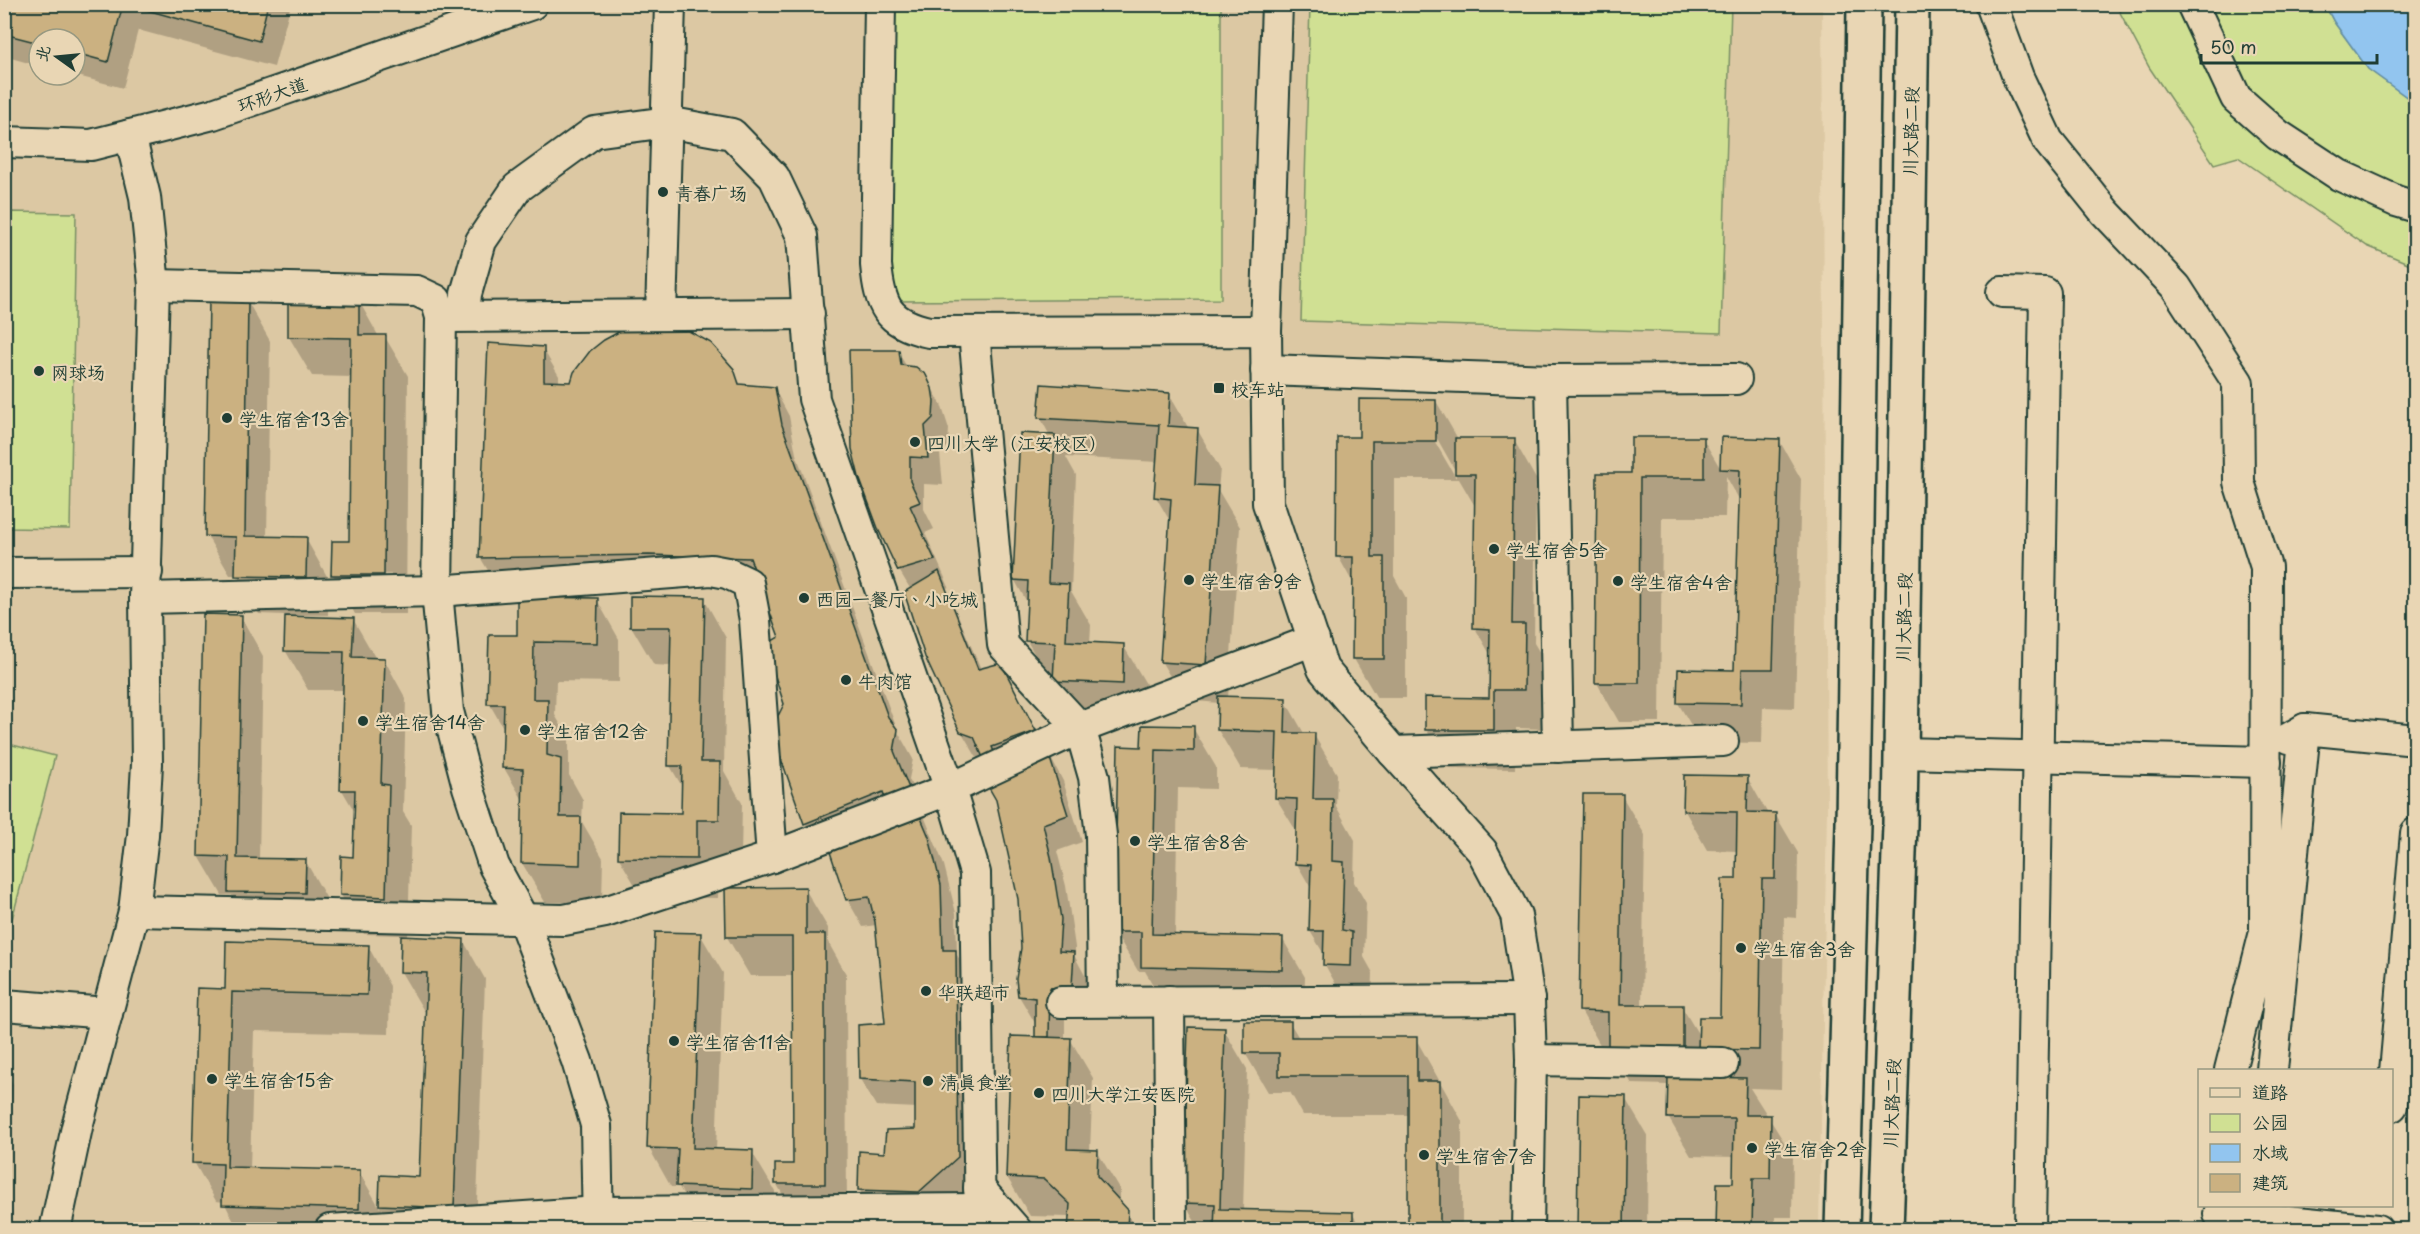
<svg xmlns="http://www.w3.org/2000/svg" width="2420" height="1234" font-family="'Playpen Sans','LXGW WenKai TC',sans-serif">
<style>
.built{fill:#dcc8a3;fill-rule:evenodd}
.green{fill:#d0e093;stroke:#788e64;stroke-width:1.5}
.water{fill:#92c5ef;stroke:#648fa4;stroke-width:1.5}
.shadow{fill:#0003;fill-rule:evenodd}
.building{fill:#cbb181;stroke:#1f3d34;stroke-width:1.5}
.lines{fill:none;stroke-linecap:round;stroke-linejoin:round}
.minor-casing{stroke:#1f3d34;stroke-width:34}
.major-casing{stroke:#1f3d34;stroke-width:38}
.minor{stroke:#e9d6b4;stroke-width:30}
.major{stroke:#e9d6b4;stroke-width:33}
.poi-dot{fill:#1f3d34;stroke:#e9d6b4;stroke-width:2}
.labels{text-anchor:middle;dominant-baseline:central;stroke-width:4.5;stroke-linejoin:round;paint-order:stroke}
.street-label{font-size:18px;fill:#1f3d34;stroke:#e9d6b4}
.poi-label{font-size:18px;fill:#1f3d34;stroke:#e9d6b4;text-anchor:start}
</style>
<rect width="100%" height="100%" fill="#e9d6b4"/>
<filter id="ink" filterUnits="userSpaceOnUse"><feTurbulence type="fractalNoise" baseFrequency=".0167" numOctaves="2"/><feDisplacementMap in="SourceGraphic" scale="12" xChannelSelector="R" yChannelSelector="G"/><feConvolveMatrix kernelMatrix="1 2 1 2 8 2 1 2 1" color-interpolation-filters="sRGB"/></filter>
<g filter="url(#ink)">
<!-- built -->
<path class="built" d="M 5,5 L 1822,5 L 1827,810 L 1819,1229 L 5,1230 ZM 39,39 L 75,39 L 75,75 L 39,75 Z"/>
<!-- green -->
<g class="green">
<path d="M 892,5 L 1221,5 L 1221,299 L 892,301 Z"/>
<path d="M 1310,5 L 1731,5 L 1721,333 L 1301,321 Z"/>
<path d="M 2116,5 L 2325,5 L 2334,22 L 2368,69 L 2415,103 L 2415,266 L 2367,246 L 2238,157 L 2214,164 L 2149,67 Z"/>
<path d="M 5,212 L 76,213 L 70,529 L 5,528 Z"/>
<path d="M 5,743 L 55,756 L 11,923 L 4,921 Z"/>
</g>
<!-- water -->
<path class="water" d="M 2325,5 L 2415,5 L 2415,103 L 2368,69 L 2334,22 Z"/>
<!-- shadow -->
<g class="shadow">
<path d="M 4,4 L 291,4 L 274,67 L 138,30 L 123,88 L 74,75 L 75,39 L 39,39 L 39,66 L 4,56 Z"/>
<path d="M 290,301 L 359,301 L 379,337 L 385,337 L 408,376 L 406,614 L 355,614 L 333,575 L 351,543 L 352,377 L 312,376 L 289,337 ZM 371,574 L 391,574 L 391,577 L 371,577 Z"/>
<path d="M 248,302 L 270,341 L 267,538 L 306,539 L 328,578 L 328,615 L 298,615 L 298,618 L 353,619 L 376,659 L 384,659 L 406,699 L 403,812 L 411,825 L 408,938 L 463,940 L 485,979 L 476,1230 L 395,1230 L 382,1208 L 381,1230 L 238,1230 L 224,1202 L 216,1201 L 194,1162 L 226,990 L 368,946 L 390,986 L 389,1034 L 254,1031 L 250,1169 L 359,1172 L 380,1208 L 381,1177 L 421,1178 L 427,1011 L 424,1011 L 401,972 L 402,935 L 364,934 L 341,895 L 355,858 L 356,814 L 342,790 L 344,690 L 308,690 L 285,650 L 286,615 L 259,614 L 237,575 L 230,575 L 207,536 Z"/>
<path d="M 543,349 L 559,376 L 559,383 L 732,370 L 742,386 L 774,388 L 789,416 L 796,454 L 898,732 L 913,759 L 909,779 L 944,865 L 956,913 L 957,955 L 971,978 L 973,1184 L 935,1219 L 875,1216 L 859,1189 L 885,1154 L 917,1131 L 917,1108 L 876,1106 L 860,1079 L 887,1025 L 876,925 L 863,927 L 847,899 L 897,826 L 821,851 L 806,824 L 773,731 L 785,704 L 781,638 L 761,585 L 496,584 L 480,557 Z"/>
<path d="M 898,352 L 907,367 L 925,376 L 941,404 L 949,429 L 948,446 L 940,454 L 943,485 L 924,484 L 924,509 L 934,529 L 925,533 L 949,587 L 946,588 L 981,669 L 1016,692 L 1063,781 L 1082,842 L 1057,851 L 1066,886 L 1075,947 L 1075,957 L 1088,981 L 1087,1013 L 1065,1015 L 1065,1039 L 1070,1039 L 1093,1078 L 1090,1151 L 1097,1151 L 1120,1190 L 1119,1203 L 1138,1230 L 1070,1230 L 1070,1220 L 1068,1217 L 1030,1216 L 1007,1177 L 1038,1038 L 1035,1023 L 1019,996 L 1022,948 L 1019,898 L 987,762 L 977,758 L 961,731 L 911,590 L 899,570 Z"/>
<path d="M 1169,394 L 1189,429 L 1197,429 L 1220,469 L 1218,490 L 1240,527 L 1228,698 L 1285,700 L 1305,735 L 1314,735 L 1337,774 L 1336,806 L 1355,840 L 1354,882 L 1366,903 L 1364,957 L 1373,973 L 1372,1005 L 1347,1004 L 1325,965 L 1325,956 L 1310,931 L 1312,890 L 1297,864 L 1298,834 L 1276,798 L 1277,770 L 1241,769 L 1218,730 L 1219,703 L 1184,700 L 1161,661 L 1171,523 L 1156,497 L 1158,462 L 1066,457 L 1076,475 L 1071,591 L 1091,625 L 1090,644 L 1123,645 L 1146,684 L 1144,723 L 1077,720 L 1050,680 L 1027,641 L 1028,604 L 1014,579 L 1050,436 L 1040,417 Z"/>
<path d="M 1436,401 L 1458,439 L 1514,440 L 1536,479 L 1534,643 L 1547,665 L 1545,729 L 1516,728 L 1515,769 L 1449,768 L 1426,729 L 1490,700 L 1491,656 L 1475,628 L 1476,508 L 1459,479 L 1394,479 L 1394,576 L 1406,598 L 1406,698 L 1377,698 L 1354,659 L 1354,585 L 1338,556 L 1360,438 ZM 1434,433 L 1456,472 L 1456,478 L 1431,435 Z"/>
<path d="M 1703,439 L 1722,471 L 1723,439 L 1779,440 L 1801,479 L 1795,708 L 1763,707 L 1762,743 L 1701,742 L 1678,703 L 1735,672 L 1740,501 L 1726,476 L 1725,517 L 1662,517 L 1660,722 L 1619,722 L 1597,683 L 1632,474 Z"/>
<path d="M 704,599 L 726,638 L 724,771 L 742,803 L 741,859 L 719,858 L 718,898 L 642,897 L 619,858 L 682,814 L 683,788 L 670,766 L 672,666 L 654,665 L 631,626 Z"/>
<path d="M 597,600 L 619,639 L 619,682 L 556,681 L 555,715 L 569,739 L 569,775 L 583,800 L 582,822 L 603,858 L 602,903 L 545,902 L 522,863 L 524,802 L 504,768 L 505,731 L 489,703 L 518,637 Z"/>
<path d="M 241,617 L 263,656 L 259,859 L 305,860 L 327,899 L 326,932 L 252,931 L 232,895 L 222,895 L 199,856 ZM 248,891 L 264,891 L 264,894 L 248,894 Z"/>
<path d="M 1193,728 L 1216,767 L 1216,789 L 1178,788 L 1175,936 L 1282,938 L 1305,977 L 1304,1008 L 1165,1006 L 1145,971 L 1138,971 L 1115,932 L 1143,748 Z"/>
<path d="M 1685,776 L 1747,777 L 1768,814 L 1775,814 L 1798,853 L 1797,918 L 1784,917 L 1781,1089 L 1750,1088 L 1793,1156 L 1792,1217 L 1775,1217 L 1775,1230 L 1718,1230 L 1734,1185 L 1735,1157 L 1691,1156 L 1668,1117 L 1669,1085 L 1632,1084 L 1612,1050 L 1603,1050 L 1581,1011 L 1584,795 L 1622,796 L 1645,835 L 1642,1006 L 1682,1007 L 1700,1037 L 1721,1019 L 1737,880 L 1738,851 L 1707,850 L 1685,811 Z"/>
<path d="M 805,889 L 828,928 L 828,942 L 846,974 L 847,1222 L 799,1222 L 776,1183 L 794,1165 L 794,976 L 750,976 L 727,937 Z"/>
<path d="M 700,934 L 723,973 L 716,1150 L 752,1152 L 775,1191 L 774,1227 L 701,1225 L 679,1187 L 671,1187 L 649,1148 Z"/>
<path d="M 1290,1023 L 1299,1038 L 1416,1039 L 1462,1121 L 1462,1230 L 1409,1230 L 1410,1115 L 1303,1115 L 1290,1092 L 1268,1092 L 1245,1053 Z"/>
<path d="M 1224,1030 L 1247,1069 L 1243,1211 L 1352,1213 L 1362,1230 L 1200,1230 L 1184,1203 Z"/>
<path d="M 4,1069 L 13,1084 L 5,1230 L 4,1230 Z"/>
<path d="M 1625,1098 L 1648,1137 L 1647,1230 L 1578,1230 Z"/>
</g>
<!-- building -->
<g class="building">
<path d="M 4,4 L 123,4 L 108,62 L 75,53 L 75,39 L 39,39 L 39,43 L 4,34 Z"/>
<path d="M 125,4 L 268,4 L 259,41 Z"/>
<path d="M 288,299 L 359,300 L 359,335 L 386,335 L 384,575 L 331,575 L 332,541 L 349,541 L 351,338 L 288,337 Z"/>
<path d="M 209,300 L 248,301 L 245,536 L 307,537 L 306,577 L 235,576 L 236,537 L 205,536 Z"/>
<path d="M 669,325 L 687,330 L 711,343 L 734,369 L 739,384 L 775,387 L 782,425 L 888,717 L 898,730 L 894,751 L 921,818 L 895,825 L 883,792 L 804,824 L 771,730 L 784,704 L 765,645 L 779,637 L 750,558 L 649,555 L 479,558 L 488,343 L 544,347 L 544,381 L 571,382 L 574,372 L 590,351 L 604,340 L 630,326 Z"/>
<path d="M 849,350 L 899,350 L 901,365 L 916,367 L 926,375 L 932,388 L 934,401 L 933,418 L 925,426 L 928,458 L 910,457 L 910,481 L 920,502 L 910,506 L 935,560 L 898,571 L 879,531 L 859,477 L 852,449 Z"/>
<path d="M 1041,384 L 1170,393 L 1168,426 L 1198,428 L 1195,485 L 1218,486 L 1206,665 L 1160,662 L 1171,499 L 1154,497 L 1159,425 L 1038,418 Z"/>
<path d="M 1359,399 L 1436,400 L 1436,441 L 1372,441 L 1372,557 L 1384,557 L 1384,659 L 1352,659 L 1353,557 L 1336,557 L 1337,437 L 1359,437 Z"/>
<path d="M 1020,433 L 1055,435 L 1048,583 L 1069,584 L 1066,641 L 1124,644 L 1123,684 L 1053,681 L 1055,642 L 1025,641 L 1028,581 L 1013,580 Z"/>
<path d="M 1631,437 L 1704,437 L 1704,478 L 1640,478 L 1639,683 L 1595,683 L 1597,473 L 1631,473 Z"/>
<path d="M 1721,437 L 1780,439 L 1773,669 L 1742,669 L 1741,704 L 1677,703 L 1678,669 L 1734,670 L 1740,470 L 1720,469 Z"/>
<path d="M 1455,438 L 1515,438 L 1512,624 L 1525,624 L 1524,690 L 1494,690 L 1494,730 L 1425,730 L 1425,697 L 1489,698 L 1490,629 L 1473,628 L 1475,474 L 1455,474 Z"/>
<path d="M 939,571 L 978,669 L 1001,663 L 1036,731 L 992,747 L 1002,771 L 991,776 L 974,737 L 960,732 L 925,657 L 904,592 Z"/>
<path d="M 630,596 L 705,597 L 701,762 L 720,762 L 719,820 L 697,820 L 697,859 L 618,858 L 619,812 L 681,813 L 682,766 L 668,766 L 671,627 L 630,627 Z"/>
<path d="M 517,597 L 598,598 L 597,643 L 534,642 L 533,699 L 548,699 L 547,755 L 561,759 L 560,817 L 581,817 L 580,865 L 521,863 L 523,769 L 502,768 L 504,704 L 487,704 L 489,635 L 517,635 Z"/>
<path d="M 203,614 L 242,615 L 237,858 L 306,859 L 305,893 L 228,892 L 229,857 L 198,856 Z"/>
<path d="M 285,616 L 354,618 L 352,657 L 385,658 L 381,784 L 389,785 L 386,897 L 340,895 L 341,856 L 353,857 L 355,790 L 340,790 L 344,652 L 284,651 Z"/>
<path d="M 1218,696 L 1286,698 L 1285,733 L 1315,733 L 1313,799 L 1333,799 L 1332,861 L 1344,862 L 1342,930 L 1352,932 L 1351,966 L 1323,965 L 1324,931 L 1309,931 L 1311,865 L 1295,864 L 1297,799 L 1275,798 L 1277,732 L 1217,730 Z"/>
<path d="M 1142,725 L 1194,726 L 1194,751 L 1156,750 L 1152,934 L 1283,937 L 1282,970 L 1141,967 L 1141,932 L 1114,932 L 1118,746 L 1141,747 Z"/>
<path d="M 1048,752 L 1068,815 L 1043,824 L 1051,857 L 1061,919 L 1059,951 L 1074,952 L 1072,986 L 1050,988 L 1049,1037 L 1035,1037 L 1035,998 L 1018,996 L 1016,979 L 1021,948 L 1018,899 L 996,800 L 984,779 Z"/>
<path d="M 1684,775 L 1748,776 L 1747,812 L 1776,813 L 1775,879 L 1762,879 L 1759,1050 L 1698,1049 L 1699,1017 L 1720,1017 L 1722,879 L 1736,879 L 1737,812 L 1683,811 Z"/>
<path d="M 1583,794 L 1623,794 L 1620,1005 L 1683,1005 L 1683,1047 L 1608,1046 L 1608,1012 L 1579,1011 Z"/>
<path d="M 921,818 L 929,837 L 941,885 L 943,950 L 956,950 L 958,1157 L 919,1192 L 858,1190 L 859,1151 L 884,1153 L 886,1130 L 915,1129 L 915,1082 L 859,1079 L 858,1025 L 885,1023 L 875,922 L 869,897 L 846,900 L 830,852 L 893,826 Z"/>
<path d="M 806,887 L 806,934 L 825,934 L 825,1184 L 775,1184 L 775,1164 L 793,1164 L 792,937 L 726,937 L 725,888 Z"/>
<path d="M 655,932 L 701,933 L 693,1148 L 753,1150 L 752,1189 L 676,1186 L 678,1149 L 647,1148 Z"/>
<path d="M 401,936 L 464,939 L 454,1208 L 379,1205 L 380,1175 L 419,1177 L 427,973 L 400,972 Z"/>
<path d="M 226,941 L 369,945 L 367,995 L 232,992 L 227,1167 L 360,1170 L 359,1209 L 222,1205 L 223,1164 L 192,1163 L 197,988 L 225,989 Z"/>
<path d="M 1244,1021 L 1291,1021 L 1291,1037 L 1417,1037 L 1417,1081 L 1440,1081 L 1440,1230 L 1408,1230 L 1408,1076 L 1279,1076 L 1279,1053 L 1244,1053 Z"/>
<path d="M 1188,1027 L 1225,1028 L 1220,1209 L 1353,1212 L 1353,1230 L 1214,1230 L 1215,1204 L 1183,1203 Z"/>
<path d="M 1011,1036 L 1071,1038 L 1067,1149 L 1098,1150 L 1097,1176 L 1128,1210 L 1127,1230 L 1068,1230 L 1070,1204 L 1044,1179 L 1006,1177 Z"/>
<path d="M 1668,1076 L 1746,1078 L 1745,1115 L 1771,1115 L 1770,1178 L 1753,1178 L 1752,1230 L 1716,1230 L 1717,1183 L 1733,1183 L 1734,1118 L 1667,1118 Z"/>
<path d="M 1579,1095 L 1626,1096 L 1624,1230 L 1577,1230 Z"/>
</g>
<g class="lines">
<!-- minor casing -->
<g class="minor-casing">
<g id="minor">
<path d="M 880,4 L 876,265 C 880,306 887,323 929,332 L 1266,331 L 1268,503 L 1323,669 L 1393,752 L 1482,851 L 1516,915 L 1529,1000 L 1531,1060 L 1528,1230"/>
<path d="M 1991,4 L 2018,77 L 2048,141 L 2105,212 L 2176,287 L 2238,383 L 2239,482 L 2266,567 L 2265,932 L 2230,1070"/>
<path d="M 2192,4 L 2236,98 L 2278,135 L 2339,175 L 2396,201 L 2416,207"/>
<path d="M 4,142 L 91,145 L 213,114 L 532,4"/>
<path d="M 154,285 L 417,291 L 436,300 L 441,317 L 437,591 L 448,711 L 468,787 L 494,866 L 523,919 L 577,1061 L 596,1125 L 598,1230"/>
<path d="M 2002,292 L 2045,293 L 2030,1230"/>
<path d="M 661,315 L 670,4"/>
<path d="M 464,316 L 466,294 L 481,241 L 517,188 L 594,132 L 667,122 L 732,134 L 774,177 L 802,236 L 814,399 L 950,789 L 975,873 L 980,1230"/>
<path d="M 446,317 L 809,314"/>
<path d="M 1266,331 L 1277,4"/>
<path d="M 974,333 L 1003,645 L 1080,728 L 1094,777 L 1101,835 L 1103,1001"/>
<path d="M 1266,370 L 1551,380 L 1736,379"/>
<path d="M 1551,380 L 1558,747"/>
<path d="M 4,573 L 147,572"/>
<path d="M 145,598 L 437,591 L 711,570 L 727,573 L 748,583 L 755,620 L 772,857"/>
<path d="M 2289,738 L 2305,729 L 2416,740"/>
<path d="M 1393,752 L 1723,741"/>
<path d="M 1901,753 L 2266,762"/>
<path d="M 134,911 L 564,920 L 605,912 L 772,857 L 950,789 L 1080,728 L 1314,640"/>
<path d="M 1169,1001 L 1171,1230"/>
<path d="M 1061,1002 L 1529,1000"/>
<path d="M 4,1005 L 107,1013"/>
<path d="M 1531,1060 L 1723,1063"/>
<path d="M 2272,1070 L 2305,729"/>
<path d="M 2392,1106 L 2416,833"/>
<path d="M 979,1188 L 1016,1230"/>
<path d="M 2219,1214 L 2377,1230"/>
<path d="M 55,1230 L 77,1127 L 134,911 L 143,835 L 147,764 L 145,598 L 154,285 L 145,197 L 130,135"/>
<path d="M 330,1230 L 599,1212 L 980,1209"/>
</g>
</g>
<!-- major casing -->
<g class="major-casing">
<g id="major">
<path d="M 1842,1230 L 1853,824 L 1864,4"/>
<path d="M 1886,1230 L 1900,824 L 1912,4"/>
</g>
</g>
<!-- minor -->
<use href="#minor" class="minor"/>
<!-- major -->
<use href="#major" class="major"/>
</g>
</g>
<!-- markers -->
<g class="poi-dot">
<circle cx="663" cy="192" r="6"/>
<circle cx="39" cy="371" r="6"/>
<rect x="1213" y="382" width="12" height="12" rx="3"/>
<circle cx="227" cy="418" r="6"/>
<circle cx="915" cy="442" r="6"/>
<circle cx="1494" cy="549" r="6"/>
<circle cx="1189" cy="580" r="6"/>
<circle cx="1618" cy="581" r="6"/>
<circle cx="804" cy="598" r="6"/>
<circle cx="846" cy="680" r="6"/>
<circle cx="363" cy="721" r="6"/>
<circle cx="525" cy="730" r="6"/>
<circle cx="1135" cy="841" r="6"/>
<circle cx="1741" cy="948" r="6"/>
<circle cx="926" cy="991" r="6"/>
<circle cx="674" cy="1041" r="6"/>
<circle cx="212" cy="1079" r="6"/>
<circle cx="928" cy="1081" r="6"/>
<circle cx="1039" cy="1093" r="6"/>
<circle cx="1752" cy="1148" r="6"/>
<circle cx="1424" cy="1155" r="6"/>
</g>
<g class="labels">
<!-- street labels -->
<g class="street-label">
<text transform="translate(272 94) rotate(-19)">环形大道</text>
<text transform="translate(1910 131) rotate(-89)">川大路二段</text>
<text transform="translate(1903 617) rotate(-89)">川大路二段</text>
<text transform="translate(1891 1103) rotate(-88)">川大路二段</text>
</g>
<!-- poi labels -->
<g class="poi-label">
<text x="675" y="192">青春广场</text>
<text x="51" y="371">网球场</text>
<text x="1231" y="388">校车站</text>
<text x="239" y="418">学生宿舍13舍</text>
<text x="927" y="442">四川大学（江安校区）</text>
<text x="1506" y="549">学生宿舍5舍</text>
<text x="1201" y="580">学生宿舍9舍</text>
<text x="1630" y="581">学生宿舍4舍</text>
<text x="816" y="598">西园一餐厅、小吃城</text>
<text x="858" y="680">牛肉馆</text>
<text x="375" y="721">学生宿舍14舍</text>
<text x="537" y="730">学生宿舍12舍</text>
<text x="1147" y="841">学生宿舍8舍</text>
<text x="1753" y="948">学生宿舍3舍</text>
<text x="938" y="991">华联超市</text>
<text x="686" y="1041">学生宿舍11舍</text>
<text x="224" y="1079">学生宿舍15舍</text>
<text x="940" y="1081">清真食堂</text>
<text x="1051" y="1093">四川大学江安医院</text>
<text x="1764" y="1148">学生宿舍2舍</text>
<text x="1436" y="1155">学生宿舍7舍</text>
</g>
</g>
<!-- margin -->
<rect width="2420" height="1234" fill="none" stroke="#e9d6b4" stroke-width="24"/>
<rect x="12" y="12" width="2396" height="1210" fill="none" stroke="#1f3d34" stroke-width="2" filter="url(#ink)"/>
<!-- legend -->
<rect x="2198" y="1069" width="195" height="138" fill="#e9d6b4" stroke="#989981" stroke-width="1.5"/>
<rect x="2210" y="1088" width="30" height="9" fill="#e9d6b4" stroke="#989981" stroke-width="1.5"/>
<text x="2252" y="1099" font-size="18" fill="#1f3d34">道路</text>
<rect x="2210" y="1114" width="30" height="18" fill="#d0e093" stroke="#989981" stroke-width="1.5"/>
<text x="2252" y="1129" font-size="18" fill="#1f3d34">公园</text>
<rect x="2210" y="1144" width="30" height="18" fill="#92c5ef" stroke="#989981" stroke-width="1.5"/>
<text x="2252" y="1159" font-size="18" fill="#1f3d34">水域</text>
<rect x="2210" y="1174" width="30" height="18" fill="#cbb181" stroke="#989981" stroke-width="1.5"/>
<text x="2252" y="1189" font-size="18" fill="#1f3d34">建筑</text>
<!-- north arrow -->
<g transform="translate(57 57) rotate(285)"><circle r="28" fill="#e9d6b4" stroke="#989981" stroke-width="1.5"/>
<path d="M0-4.5L10 22L0 15L-10 22Z" fill="#1f3d34"/>
<text y="-9" font-size="16" font-weight="bold" text-anchor="middle" fill="#1f3d34">北</text>
</g>
<!-- scale -->
<path d="M2201 54v9h176v-9" fill="none" stroke="#1f3d34" stroke-width="3"/>
<text x="2210" y="54" font-size="18" fill="#1f3d34" stroke="#e9d6b4" stroke-width="4.5" paint-order="stroke">50 m</text>
</svg>
